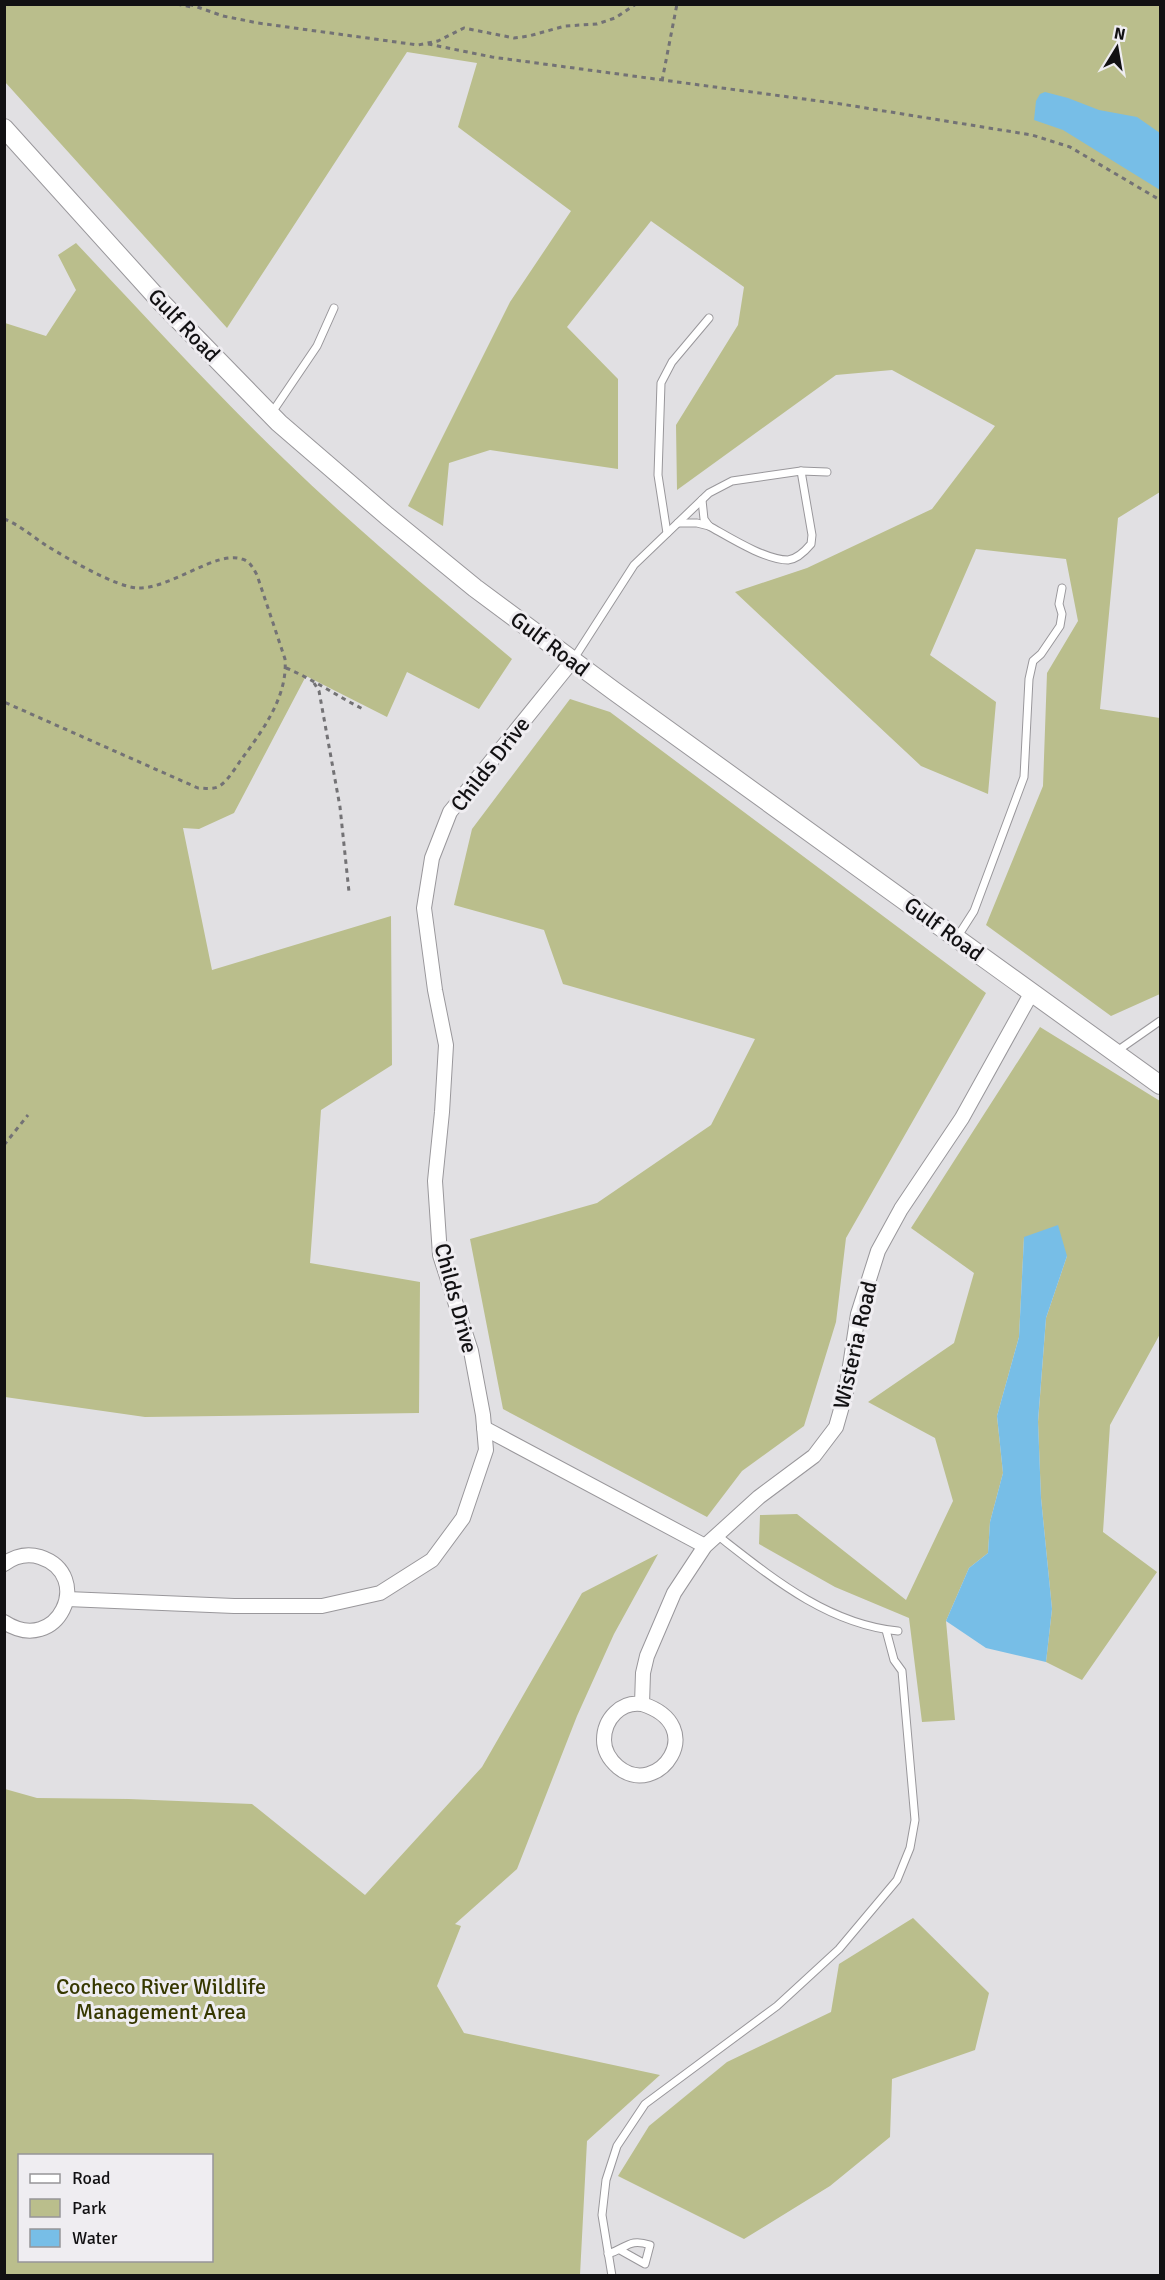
<svg xmlns="http://www.w3.org/2000/svg" width="1165" height="2280" font-family="Signika,sans-serif">
<style>
.green{fill:#babe8c;fill-rule:evenodd}
.water{fill:#77bee7}
.lines{fill:none;stroke-linecap:round;stroke-linejoin:round}
.service-casing{stroke:#99979b;stroke-width:9}
.minor-casing{stroke:#99979b;stroke-width:16}
.tertiary-casing{stroke:#99979b;stroke-width:20}
.path{stroke:#737275;stroke-width:3;stroke-dasharray:4.5 4.5;stroke-linecap:butt}
.service{stroke:#fff;stroke-width:7}
.minor{stroke:#fff;stroke-width:14}
.tertiary{stroke:#fff;stroke-width:18}
.labels{text-anchor:middle;dominant-baseline:central;stroke-width:6;stroke-linejoin:round;paint-order:stroke}
.street-label{font-size:22px;fill:#121113;stroke:#efedf1}
.park-label{font-size:22px;fill:#363800;stroke:#efedf1}
</style>
<rect width="100%" height="100%" fill="#e1e0e3"/>
<!-- green -->
<g class="green">
<path d="M 5,5 L 1160,5 L 1160,492 L 1118,518 L 1100,709 L 1160,718 L 1160,994 L 1111,1016 L 986,925 L 1043,786 L 1047,673 L 1078,621 L 1066,559 L 976,549 L 930,655 L 996,702 L 988,794 L 921,766 L 735,592 L 807,568 L 932,509 L 995,426 L 892,370 L 836,375 L 677,490 L 676,425 L 738,325 L 744,287 L 651,221 L 567,327 L 618,379 L 618,469 L 490,450 L 449,463 L 443,526 L 408,506 L 510,302 L 571,211 L 458,127 L 477,63 L 407,52 L 227,328 L 5,82 Z"/>
<path d="M 76,243 C 145,316 213,391 285,460 C 357,530 435,594 512,659 L 479,709 L 407,672 L 387,717 L 306,676 L 234,813 L 199,829 L 183,828 L 212,970 L 391,916 L 392,1065 L 321,1110 L 310,1263 L 420,1282 L 419,1413 L 145,1417 L 5,1397 L 5,323 L 46,336 L 76,290 L 58,255 Z"/>
<path d="M 570,699 L 610,712 L 986,993 L 846,1238 L 836,1322 L 804,1426 L 742,1471 L 707,1517 L 503,1409 L 470,1239 L 597,1203 L 711,1125 L 755,1039 L 563,984 L 544,930 L 454,905 L 472,829 Z"/>
<path d="M 1040,1027 L 1160,1101 L 1160,1334 L 1110,1425 L 1103,1532 L 1157,1572 L 1082,1680 L 1046,1662 L 1052,1609 L 1041,1498 L 1038,1422 L 1046,1318 L 1067,1256 L 1024,1237 L 1019,1337 L 997,1416 L 1003,1473 L 990,1522 L 988,1553 L 969,1568 L 946,1621 L 955,1720 L 922,1722 L 909,1618 L 835,1587 L 759,1544 L 760,1515 L 797,1514 L 906,1600 L 953,1501 L 935,1438 L 868,1402 L 954,1343 L 974,1273 L 911,1228 Z"/>
<path d="M 658,1554 L 614,1634 L 577,1716 L 517,1869 L 455,1924 L 461,1926 L 437,1986 L 464,2033 L 660,2075 L 587,2141 L 580,2275 L 5,2275 L 5,1789 L 37,1798 L 129,1799 L 252,1804 L 365,1895 L 482,1767 L 582,1593 ZM 20,2156 L 212,2156 L 212,2260 L 20,2260 Z"/>
<path d="M 913,1918 L 989,1993 L 975,2050 L 892,2079 L 890,2137 L 830,2186 L 744,2239 L 618,2176 L 649,2126 L 727,2062 L 831,2012 L 839,1964 Z"/>
</g>
<!-- water -->
<g class="water">
<path d="M 1045,92 L 1068,98 L 1099,110 L 1137,117 L 1160,133 L 1160,190 L 1063,130 L 1034,120 L 1036,101 L 1040,94 Z"/>
<path d="M 1058,1225 L 1067,1256 L 1046,1318 L 1038,1421 L 1041,1498 L 1052,1609 L 1046,1662 L 986,1648 L 946,1621 L 969,1568 L 988,1553 L 990,1522 L 1003,1473 L 997,1416 L 1019,1337 L 1024,1237 Z"/>
</g>
<g class="lines">
<!-- service casing -->
<g class="service-casing">
<g id="service">
<path d="M 271,414 L 317,346 L 334,308"/>
<path d="M 702,500 L 704,519 L 709,526 C 729,537 765,560 788,560 C 797,559 806,550 811,544 L 812,535 L 801,471"/>
<path d="M 678,523 L 697,523 L 709,526"/>
<path d="M 667,533 L 658,475 L 661,383 L 672,362 L 709,318"/>
<path d="M 573,660 L 634,565 L 709,493 L 732,481 L 801,471 L 827,472"/>
<path d="M 958,936 L 974,911 L 1024,777 L 1029,679 L 1033,661 L 1041,654 L 1060,626 L 1062,614 L 1059,604 L 1062,588"/>
<path d="M 1117,1051 L 1160,1021"/>
<path d="M 717,1535 C 771,1577 827,1624 898,1631"/>
<path d="M 608,2254 C 627,2248 629,2238 650,2245 L 645,2264 L 620,2250"/>
<path d="M 612,2276 L 602,2215 L 606,2180 L 617,2146 L 645,2104 L 777,2006 L 839,1949 L 897,1880 L 910,1848 L 915,1820 L 902,1671 L 894,1660 L 886,1630"/>
</g>
</g>
<!-- minor casing -->
<g class="minor-casing">
<g id="minor">
<path d="M 484,1428 L 705,1546"/>
<path d="M 4,1564 C 15,1556 27,1553 40,1557 C 95,1575 58,1657 4,1622"/>
<path d="M 67,1599 L 234,1606 L 322,1606 L 380,1593 L 432,1560 L 463,1518 L 486,1450 L 483,1415 L 471,1351 L 440,1255 L 435,1181 L 442,1112 L 446,1045 L 435,990 L 424,908 L 432,858 L 450,812 L 573,660"/>
<path d="M 642,1704 C 711,1726 658,1800 618,1767 C 610,1760 604,1751 604,1740 C 604,1719 621,1701 642,1704 L 643,1673 L 647,1656 L 674,1593 L 705,1546 L 759,1497 L 814,1456 L 836,1427 L 846,1392 L 858,1314 L 878,1251 L 901,1209 L 962,1118 L 1032,992"/>
</g>
</g>
<!-- tertiary casing -->
<g class="tertiary-casing">
<path id="tertiary" d="M 4,128 L 161,302 L 279,423 L 387,516 L 475,588 L 614,691 L 1160,1085"/>
</g>
<!-- path -->
<g class="path">
<path d="M 177,4 L 191,7"/>
<path d="M 189,4 L 223,16 L 258,23 L 418,45 L 438,41 L 464,28 L 514,38 L 529,36 L 565,26 L 597,24 L 615,18 L 636,4"/>
<path d="M 428,44 L 492,57 L 841,104 L 1032,135 L 1070,147 L 1160,200"/>
<path d="M 662,81 L 677,4"/>
<path d="M 4,519 C 20,525 33,537 47,546 C 67,558 115,587 138,588 C 170,589 217,550 242,559 C 250,561 253,568 257,575 L 285,659 C 288,697 262,731 241,760 C 235,768 229,779 221,785 C 215,790 206,788 198,788 L 4,702"/>
<path d="M 286,668 C 313,679 338,697 365,710"/>
<path d="M 314,683 L 319,691 L 340,807 L 349,892"/>
<path d="M 4,1145 L 28,1115"/>
</g>
<!-- service -->
<use href="#service" class="service"/>
<!-- minor -->
<use href="#minor" class="minor"/>
<!-- tertiary -->
<use href="#tertiary" class="tertiary"/>
</g>
<g class="labels">
<!-- street labels -->
<g class="street-label">
<text transform="translate(184 325) rotate(46)">Gulf Road</text>
<text transform="translate(550 644) rotate(37)">Gulf Road</text>
<text transform="translate(490 764) rotate(-52)">Childs Drive</text>
<text transform="translate(944 929) rotate(36)">Gulf Road</text>
<text transform="translate(456 1298) rotate(75)">Childs Drive</text>
<text transform="translate(855 1345) rotate(-77)">Wisteria Road</text>
</g>
<!-- park labels -->
<g class="park-label">
<text x="161" y="1986">Cocheco River Wildlife<tspan x="161" dy="25">Management Area</tspan></text>
</g>
</g>
<!-- border -->
<rect width="1165" height="2280" fill="none" stroke="#121113" stroke-width="12"/>
<!-- legend -->
<rect x="18" y="2154" width="195" height="108" fill="#efedf1" stroke="#979598" stroke-width="1.5"/>
<rect x="30" y="2174" width="30" height="9" fill="#ffffff" stroke="#979598" stroke-width="1.5"/>
<text x="72" y="2184" font-size="18" fill="#121113">Road</text>
<rect x="30" y="2199" width="30" height="18" fill="#babe8c" stroke="#979598" stroke-width="1.5"/>
<text x="72" y="2214" font-size="18" fill="#121113">Park</text>
<rect x="30" y="2229" width="30" height="18" fill="#77bee7" stroke="#979598" stroke-width="1.5"/>
<text x="72" y="2244" font-size="18" fill="#121113">Water</text>
<!-- north arrow -->
<g transform="translate(1117 48) rotate(11)" stroke="#efedf1" stroke-width="4.5" paint-order="stroke">
<path d="M0-4.5L10 22L0 15L-10 22Z" fill="#121113"/>
<text y="-9" font-size="16" font-weight="bold" text-anchor="middle" fill="#121113">N</text>
</g>
</svg>
